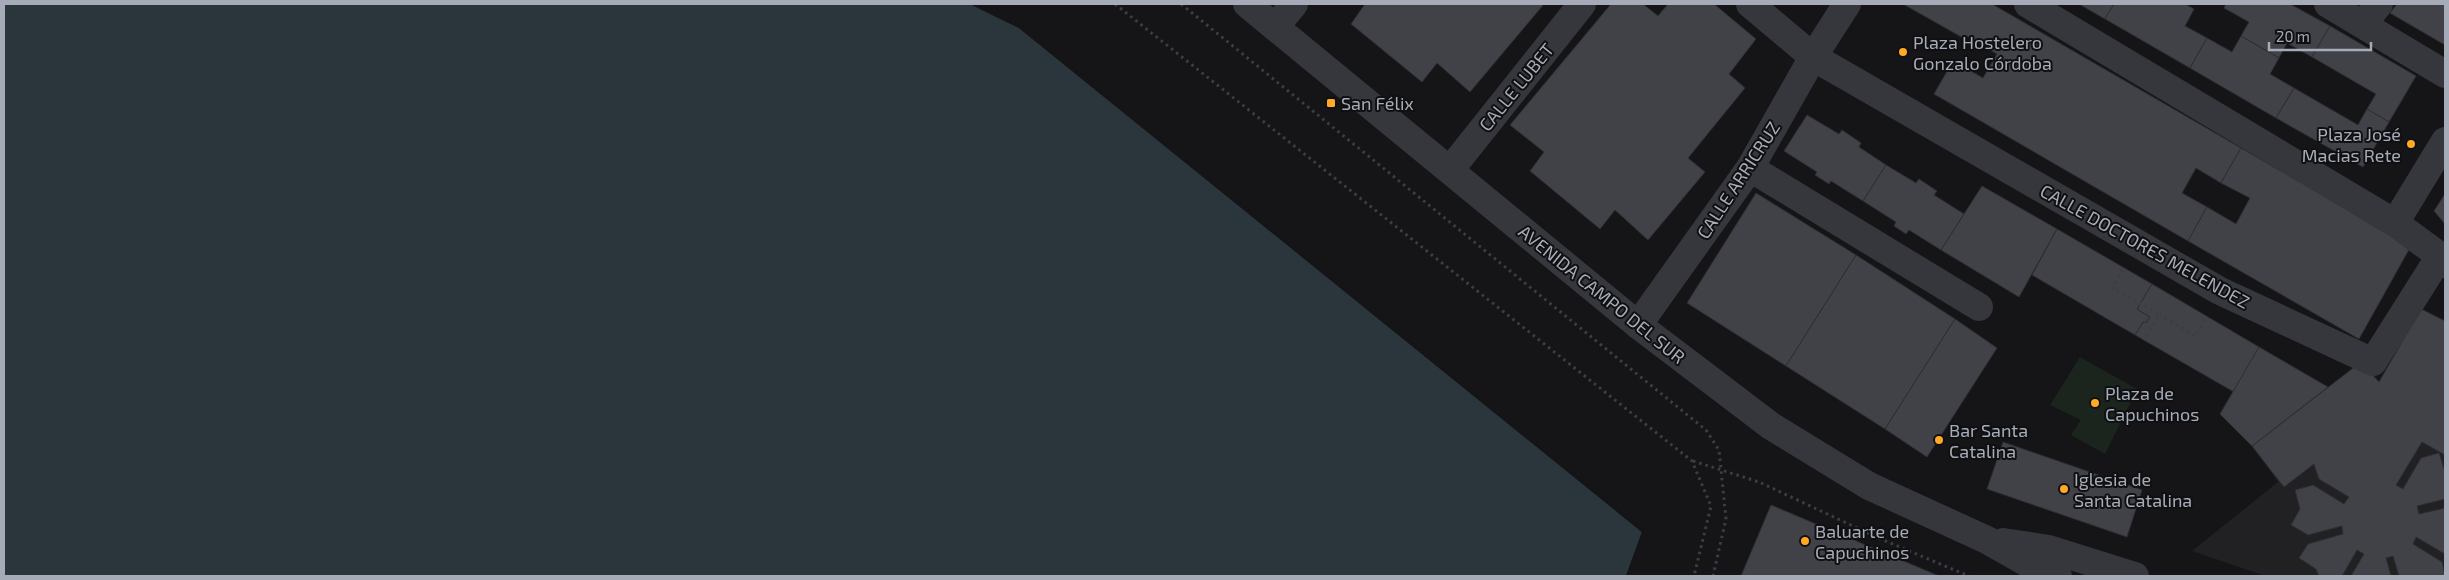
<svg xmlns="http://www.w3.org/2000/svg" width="2449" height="580" font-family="'Exo 2',sans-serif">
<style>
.built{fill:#212124}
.green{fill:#1c251d}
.water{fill:#2a353c}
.pier{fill:#151517}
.building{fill:#414247;stroke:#2e2f33}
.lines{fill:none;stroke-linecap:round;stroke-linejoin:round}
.path{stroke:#3b3e43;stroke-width:3;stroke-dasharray:2.5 4;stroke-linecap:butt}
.minor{stroke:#35373c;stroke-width:28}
.poi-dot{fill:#ffa924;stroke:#101012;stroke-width:2}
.labels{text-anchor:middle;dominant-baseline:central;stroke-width:4;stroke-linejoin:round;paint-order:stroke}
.poi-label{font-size:18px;fill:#a5acb8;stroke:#101012;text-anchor:start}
.street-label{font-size:18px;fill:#a5acb8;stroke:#101012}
</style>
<rect width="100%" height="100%" fill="#151517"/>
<!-- built -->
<path class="built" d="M 2421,309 L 2445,321 L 2445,576 L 2265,576 L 2192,551 L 2278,482 L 2252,446 L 2361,362 L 2379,382 Z"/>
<!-- green -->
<path class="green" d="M 2080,357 L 2137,389 L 2105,454 L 2071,435 L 2081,420 L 2050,405 Z"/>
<!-- water -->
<path class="water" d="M 4,4 L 970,4 L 1019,28 L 1642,532 L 1626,576 L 4,576 Z"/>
<!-- pier -->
<path class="pier" d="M 970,4 L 976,4 L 1021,26 L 1644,531 L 1629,576 L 1626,576 L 1642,532 L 1019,28 Z"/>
<!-- building -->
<g class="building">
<path d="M 1365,4 L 1544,4 L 1470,92 L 1437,63 L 1422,82 L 1351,24 Z"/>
<path d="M 1611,4 L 1643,4 L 1658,16 L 1668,4 L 1714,4 L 1756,39 L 1729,74 L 1745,88 L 1688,158 L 1705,172 L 1648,240 L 1615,210 L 1600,229 L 1530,171 L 1544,152 L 1510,125 Z"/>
<path d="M 1903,4 L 1992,4 L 2241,148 L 2221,183 L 2196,168 L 2182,193 L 2207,207 L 2188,241 L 1934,94 L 1953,61 L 1983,78 L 1997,54 L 1967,36 L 1965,39 Z"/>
<path d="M 2079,4 L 2114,4 L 2105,19 Z"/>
<path d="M 2114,4 L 2185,4 L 2194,9 L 2185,26 L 2207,38 L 2190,68 L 2105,19 Z"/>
<path d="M 2226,4 L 2290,4 L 2330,26 L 2312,57 L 2287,43 L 2279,58 L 2241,36 L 2249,22 L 2224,8 Z"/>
<path d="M 2397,4 L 2445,4 L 2445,45 L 2390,13 Z"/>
<path d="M 2330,26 L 2416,76 L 2389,122 L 2367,109 L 2376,94 L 2312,57 Z"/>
<path d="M 2241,36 L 2279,58 L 2270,74 L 2294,88 L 2276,118 L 2190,68 L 2207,38 L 2232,52 Z"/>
<path d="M 2294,88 L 2358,125 L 2367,109 L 2389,122 L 2363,167 L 2276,118 Z"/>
<path d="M 1807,115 L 1839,134 L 1842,130 L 1861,143 L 1859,147 L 1886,165 L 1863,201 L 1831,181 L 1829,184 L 1815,175 L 1817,172 L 1784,151 Z"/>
<path d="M 2241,148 L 2411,246 L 2359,339 L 2188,241 L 2207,207 L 2236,224 L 2250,198 L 2221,183 Z"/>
<path d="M 1886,165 L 1916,183 L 1919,179 L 1937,191 L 1934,195 L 1964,214 L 1941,250 L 1909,230 L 1906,234 L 1894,226 L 1896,222 L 1863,201 Z"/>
<path d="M 1982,186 L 2057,229 L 2019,297 L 1941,250 Z"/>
<path d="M 1756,193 L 1856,255 L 1786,366 L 1687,303 Z"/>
<path d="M 2445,194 L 2445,224 L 2434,211 Z"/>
<path d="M 2057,229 L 2152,284 L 2137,309 L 2150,317 L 2146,323 L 2144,321 L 2135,335 L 2032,275 Z"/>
<path d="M 1856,255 L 1955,319 L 1885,429 L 1786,366 Z"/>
<path d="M 2152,284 L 2259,347 L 2234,392 L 2135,335 L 2144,321 L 2146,323 L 2150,317 L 2137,309 Z"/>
<path d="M 2421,309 L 2445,321 L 2445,455 L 2422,442 L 2396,485 L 2403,489 L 2421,458 L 2439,453 L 2445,472 L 2445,499 L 2417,506 L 2419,514 L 2445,508 L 2445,554 L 2416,537 L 2413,544 L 2442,562 L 2445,576 L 2399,576 L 2393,556 L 2386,558 L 2391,576 L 2351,576 L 2364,554 L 2357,550 L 2342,576 L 2319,576 L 2316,569 L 2299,558 L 2308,544 L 2343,534 L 2342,526 L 2308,535 L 2291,525 L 2300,509 L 2295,490 L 2313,485 L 2344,504 L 2349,497 L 2319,479 L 2314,464 L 2284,487 L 2252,446 L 2361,362 L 2379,382 Z"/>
<path d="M 1955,319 L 1997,348 L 1927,457 L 1885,429 Z"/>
<path d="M 2259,347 L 2328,387 L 2252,446 L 2220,414 Z"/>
<path d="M 2003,442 L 2142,490 L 2127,537 L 1987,489 Z"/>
<path d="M 1771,505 L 1939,576 L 1741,576 Z"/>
</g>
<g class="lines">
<!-- path -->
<g class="path">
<path d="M 1115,4 L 1692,461 L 1711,506 L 1694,576"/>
<path d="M 1181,4 L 1706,430 L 1719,450 L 1726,519 L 1713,576"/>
<path d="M 2123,270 L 2112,288 L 2159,314 L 2144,340"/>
<path d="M 2159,314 L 2195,336 L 2205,318"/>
<path d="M 1693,461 L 1759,482 L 1883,540 L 1969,576"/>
</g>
<!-- minor -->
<g class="minor">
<path d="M 1247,4 L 1638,325 L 1771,426 L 1869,486 L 1987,540 L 2038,569 L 2058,576"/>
<path d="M 1750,4 L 1813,57 L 2220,291 L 2373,362 L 2440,256"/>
<path d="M 2028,4 L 2395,223 L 2440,256 L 2445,264"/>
<path d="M 2328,4 L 2445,74"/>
<path d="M 2363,24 L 2379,4"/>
<path d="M 1275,27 L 1294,4"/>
<path d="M 1750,168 L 1979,307"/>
<path d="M 1450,170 L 1582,4"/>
<path d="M 2395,223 L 2445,141"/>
<path d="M 1638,325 L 1750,168 L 1813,57 L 1847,4"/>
<path d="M 2003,542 L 2049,549 L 2135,576"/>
</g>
</g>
<!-- markers -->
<g class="poi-dot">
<circle cx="1903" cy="52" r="5"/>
<rect x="1326" y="98" width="10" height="10" rx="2.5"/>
<circle cx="2411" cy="144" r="5"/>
<circle cx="2095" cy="403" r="5"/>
<circle cx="1939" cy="440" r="5"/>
<circle cx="2064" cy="489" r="5"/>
<circle cx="1805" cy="541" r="5"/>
</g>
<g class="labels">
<!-- poi labels -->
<g class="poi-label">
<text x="1913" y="42">Plaza Hostelero<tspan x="1913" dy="21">Gonzalo Córdoba</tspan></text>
<text x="1341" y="103">San Félix</text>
<text x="2401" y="134" text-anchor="end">Plaza José<tspan x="2401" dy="21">Macias Rete</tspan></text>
<text x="2105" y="393">Plaza de<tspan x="2105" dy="21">Capuchinos</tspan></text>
<text x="1949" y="430">Bar Santa<tspan x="1949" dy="21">Catalina</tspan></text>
<text x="2074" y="479">Iglesia de<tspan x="2074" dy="21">Santa Catalina</tspan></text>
<text x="1815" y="531">Baluarte de<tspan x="1815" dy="21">Capuchinos</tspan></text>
</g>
<!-- street labels -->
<g class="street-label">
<text transform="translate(1516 87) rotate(-51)">CALLE LUBET</text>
<text transform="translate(1738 180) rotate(-57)">CALLE ARRICRUZ</text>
<text transform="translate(2145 246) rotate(29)">CALLE DOCTORES MELENDEZ</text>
<text transform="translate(1602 294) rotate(39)">AVENIDA CAMPO DEL SUR</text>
</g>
</g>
<!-- border -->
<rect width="2449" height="580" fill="none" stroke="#a5acb8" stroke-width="10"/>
<!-- scale -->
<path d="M2269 42v8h102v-8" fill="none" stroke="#a5acb8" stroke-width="2.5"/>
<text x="2276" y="42" font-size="15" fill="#a5acb8" stroke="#101012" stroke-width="4" paint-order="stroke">20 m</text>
</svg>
